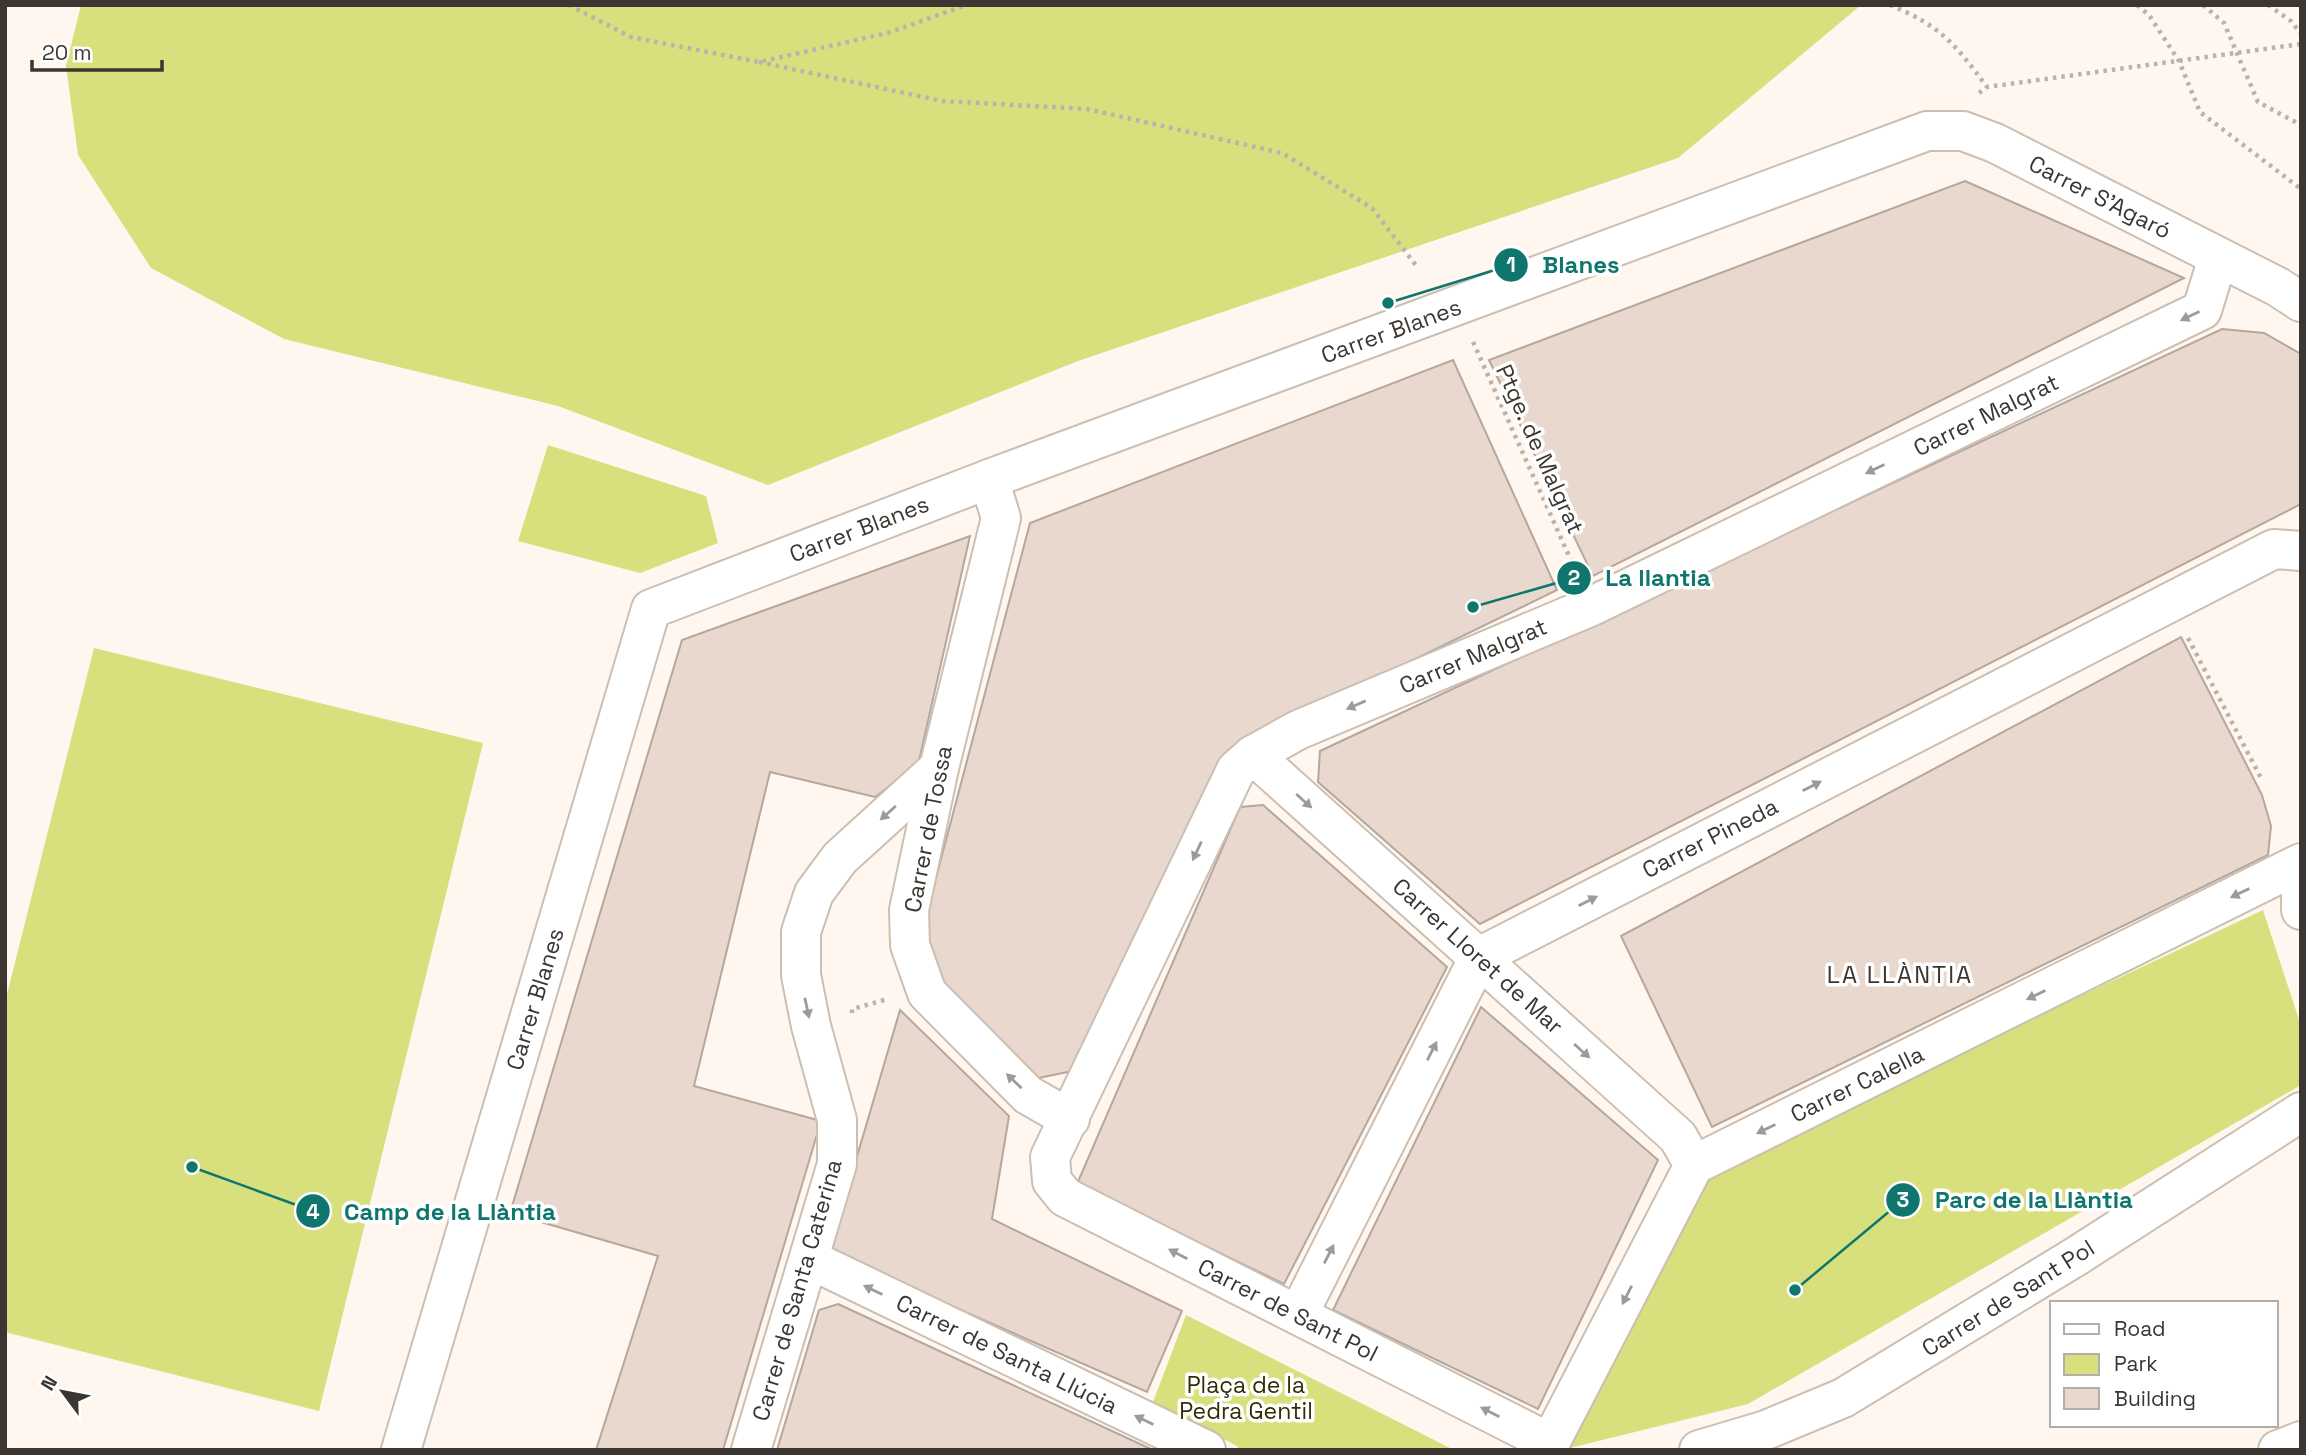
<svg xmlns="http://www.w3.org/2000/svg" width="2306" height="1455" font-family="'Space Grotesk',sans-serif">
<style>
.green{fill:#d8df7d}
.building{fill:#e8d8cd;stroke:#b6a79c;stroke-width:2}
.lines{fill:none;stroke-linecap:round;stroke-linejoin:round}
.minor-casing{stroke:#ccbfb2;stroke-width:42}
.path{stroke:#bab3ac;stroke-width:4.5;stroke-dasharray:3.5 5;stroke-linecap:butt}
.minor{stroke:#fff;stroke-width:38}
.oneway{fill:#9d9a98}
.labels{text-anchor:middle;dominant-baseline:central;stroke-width:7;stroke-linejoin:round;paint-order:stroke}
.street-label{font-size:23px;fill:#3b3631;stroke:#fff}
.park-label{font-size:23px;fill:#2e3003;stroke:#fff}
.neighbourhood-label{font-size:24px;letter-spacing:2px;fill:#3b3631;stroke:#fff}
.leader{fill:none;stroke:#0f766e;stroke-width:2.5}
.callout-dot{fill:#0f766e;stroke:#fff;stroke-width:2.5}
.mark-label{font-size:21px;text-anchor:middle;font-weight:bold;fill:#fff}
.callout-label{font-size:24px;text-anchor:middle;font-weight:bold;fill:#0f766e;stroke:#fff;stroke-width:7;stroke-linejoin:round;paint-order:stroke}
</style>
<rect width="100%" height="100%" fill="#fff7ef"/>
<!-- green -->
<g class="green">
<path d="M 81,5 L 1861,5 L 1678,158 L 1078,361 L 768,485 L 558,406 L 284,339 L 151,268 L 78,155 L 66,66 Z"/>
<path d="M 548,445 L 706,496 L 718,543 L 640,573 L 518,541 Z"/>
<path d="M 94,648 L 483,743 L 319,1411 L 5,1332 L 5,1002 Z"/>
<path d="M 2263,910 L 2301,1026 L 2301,1085 L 1748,1404 L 1566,1449 L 1700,1175 Z"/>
<path d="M 1186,1315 L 1454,1450 L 1239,1450 L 1237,1446 L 1153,1402 Z"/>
</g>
<!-- building -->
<g class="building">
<path d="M 1965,181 L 2184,278 L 1593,576 L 1489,360 Z"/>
<path d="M 2222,329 L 2264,333 L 2301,354 L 2301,504 L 1480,924 L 1318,782 L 1320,751 Z"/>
<path d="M 1453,360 L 1557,590 L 1228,750 L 1077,1070 L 1034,1079 L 936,985 L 924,923 L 1030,523 Z"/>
<path d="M 970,536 L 918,765 L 875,797 L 770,772 L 694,1086 L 821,1121 L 723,1450 L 596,1450 L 658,1256 L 510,1213 L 682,640 Z"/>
<path d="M 2181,637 L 2262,795 L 2271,826 L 2268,855 L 1712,1127 L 1621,936 Z"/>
<path d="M 1263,805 L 1447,967 L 1284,1284 L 1077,1184 L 1240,807 Z"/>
<path d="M 1481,1007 L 1658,1160 L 1538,1409 L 1333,1310 Z"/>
<path d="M 900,1010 L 1009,1116 L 992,1219 L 1182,1311 L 1147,1392 L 829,1252 Z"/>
<path d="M 838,1304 L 1153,1450 L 777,1450 L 819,1310 Z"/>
</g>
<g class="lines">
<!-- minor casing -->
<g class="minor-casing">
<g id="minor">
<path d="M 989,479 L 1001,518 L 939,768 L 909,910 L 910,945 L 927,993 L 1028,1095 L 1070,1119"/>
<path d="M 1253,755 L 1678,1137 L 1694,1165"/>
<path d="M 2301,871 L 2301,910"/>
<path d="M 809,1259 L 1206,1450"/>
<path d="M 1298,1315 L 1479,957 L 2274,549 L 2301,551"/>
<path d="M 1550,1443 L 1065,1197 L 1052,1181 L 1050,1157 L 1236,770 L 1253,755 L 1298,730 L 1592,606 L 2202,310 L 2218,258"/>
<path d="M 1550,1443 L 1694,1165 L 2301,863"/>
<path d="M 401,1450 L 651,609 L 989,479 L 1927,131 L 1963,131 L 1995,143 L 2278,287 L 2301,302"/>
<path d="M 751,1450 L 837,1164 L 837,1120 L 811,1026 L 801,975 L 801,932 L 814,893 L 840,858 L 939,768"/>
<path d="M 1699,1450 L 1766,1430 L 1843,1398 L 2075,1257 L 2301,1112"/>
<path d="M 2278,1450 L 2301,1441"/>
</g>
</g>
<!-- path -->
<g class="path">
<path d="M 569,5 L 631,37 L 759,62 L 888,33 L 966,5"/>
<path d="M 1890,5 C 1941,26 1955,44 1987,87"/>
<path d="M 2137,5 L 2149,15 L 2179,61 L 2200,112 L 2301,189"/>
<path d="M 2203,5 L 2224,23 L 2258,102 L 2301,125"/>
<path d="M 2268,5 L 2291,21 L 2301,34"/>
<path d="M 759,62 L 942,101 L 1087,109 L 1282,153 L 1372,208 L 1418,268"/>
<path d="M 1979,93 L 1987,87 L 2301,44"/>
<path d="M 1473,342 L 1574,567"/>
<path d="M 2188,638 L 2262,780"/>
<path d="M 852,1013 L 852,1009 L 888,999"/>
</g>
<!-- minor -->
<use href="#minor" class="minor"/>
</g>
<!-- one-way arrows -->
<defs><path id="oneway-solid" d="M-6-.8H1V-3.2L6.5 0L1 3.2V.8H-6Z" transform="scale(1.75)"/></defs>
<g class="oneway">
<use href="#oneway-solid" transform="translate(2190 316) rotate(154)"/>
<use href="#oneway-solid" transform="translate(1875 469) rotate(154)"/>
<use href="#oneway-solid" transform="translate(1356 705) rotate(157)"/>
<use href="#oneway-solid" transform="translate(1812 786) rotate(-27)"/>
<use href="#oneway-solid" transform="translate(1304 801) rotate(42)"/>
<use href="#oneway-solid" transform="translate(888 813) rotate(138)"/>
<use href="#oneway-solid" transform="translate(1197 851) rotate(115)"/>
<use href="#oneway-solid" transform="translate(2240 893) rotate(154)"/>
<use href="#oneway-solid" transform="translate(1588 901) rotate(-27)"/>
<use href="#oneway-solid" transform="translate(2036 995) rotate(154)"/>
<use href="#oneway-solid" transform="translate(807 1008) rotate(78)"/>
<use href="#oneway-solid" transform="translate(1432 1051) rotate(-63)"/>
<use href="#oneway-solid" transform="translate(1582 1051) rotate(42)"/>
<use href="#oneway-solid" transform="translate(1014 1081) rotate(-136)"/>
<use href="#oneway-solid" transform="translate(1766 1129) rotate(154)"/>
<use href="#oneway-solid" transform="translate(1178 1254) rotate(-153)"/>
<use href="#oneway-solid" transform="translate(1329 1254) rotate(-63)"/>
<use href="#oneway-solid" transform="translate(873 1290) rotate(-154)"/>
<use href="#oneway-solid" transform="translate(1627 1295) rotate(117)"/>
<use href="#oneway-solid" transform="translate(1490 1412) rotate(-153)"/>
<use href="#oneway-solid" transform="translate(1144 1420) rotate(-154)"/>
</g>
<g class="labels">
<!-- street labels -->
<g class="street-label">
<text transform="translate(2100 197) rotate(27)">Carrer S'Agaró</text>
<text transform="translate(1391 331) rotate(-20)">Carrer Blanes</text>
<text transform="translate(1986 415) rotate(-26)">Carrer Malgrat</text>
<text transform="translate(1540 449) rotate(66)">Ptge. de Malgrat</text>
<text transform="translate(859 529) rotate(-21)">Carrer Blanes</text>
<text transform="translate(1473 656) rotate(-23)">Carrer Malgrat</text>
<text transform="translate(928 829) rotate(-79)">Carrer de Tossa</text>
<text transform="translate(1710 838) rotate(-27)">Carrer Pineda</text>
<text transform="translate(1478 956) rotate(42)">Carrer Lloret de Mar</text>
<text transform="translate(535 999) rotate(-73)">Carrer Blanes</text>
<text transform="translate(1857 1084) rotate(-26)">Carrer Calella</text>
<text transform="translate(797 1290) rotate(-74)">Carrer de Santa Caterina</text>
<text transform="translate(2008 1298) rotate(-32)">Carrer de Sant Pol</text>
<text transform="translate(1288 1310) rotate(27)">Carrer de Sant Pol</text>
<text transform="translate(1007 1354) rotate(26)">Carrer de Santa Llúcia</text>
</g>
<!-- park labels -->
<g class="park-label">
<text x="1246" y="1385">Plaça de la<tspan x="1246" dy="26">Pedra Gentil</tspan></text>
</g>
<!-- neighbourhood labels -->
<g class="neighbourhood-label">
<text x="1900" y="974">LA LLÀNTIA</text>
</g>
</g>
<!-- callouts -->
<path class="leader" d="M1388 303L1511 265M1473 607L1574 578M1795 1290L1903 1200M192 1167L313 1211"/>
<g class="callout-dot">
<circle cx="1388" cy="303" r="7"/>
<circle cx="1473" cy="607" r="7"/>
<circle cx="1795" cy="1290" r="7"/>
<circle cx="192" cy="1167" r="7"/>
<circle cx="1511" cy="265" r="18"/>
<circle cx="1574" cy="578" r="18"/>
<circle cx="1903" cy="1200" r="18"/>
<circle cx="313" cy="1211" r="18"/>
</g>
<g class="mark-label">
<text x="1511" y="272">1</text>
<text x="1574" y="585">2</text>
<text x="1903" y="1207">3</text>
<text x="313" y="1219">4</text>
</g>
<g class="callout-label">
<text x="1581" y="273">Blanes</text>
<text x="1658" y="586">La llantia</text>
<text x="2034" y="1208">Parc de la Llàntia</text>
<text x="450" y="1220">Camp de la Llàntia</text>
</g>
<!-- border -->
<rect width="2306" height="1455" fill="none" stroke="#3b3631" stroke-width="14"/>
<!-- legend -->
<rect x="2050" y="1301" width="228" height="126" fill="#ffffff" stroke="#b1afad" stroke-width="2"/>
<rect x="2064" y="1324" width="35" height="10" fill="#ffffff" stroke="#b1afad" stroke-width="2"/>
<text x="2114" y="1336" font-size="21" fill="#3b3631">Road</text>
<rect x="2064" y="1354" width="35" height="21" fill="#d8df7d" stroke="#b1afad" stroke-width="2"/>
<text x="2114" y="1371" font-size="21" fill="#3b3631">Park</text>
<rect x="2064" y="1388" width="35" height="21" fill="#e8d8cd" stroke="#b1afad" stroke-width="2"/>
<text x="2114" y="1406" font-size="21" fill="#3b3631">Building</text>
<!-- north arrow -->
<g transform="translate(63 1392) rotate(302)" stroke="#ffffff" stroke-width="5" paint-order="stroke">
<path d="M0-5L12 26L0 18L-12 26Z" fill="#3b3631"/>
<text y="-10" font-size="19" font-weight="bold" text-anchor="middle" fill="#3b3631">N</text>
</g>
<!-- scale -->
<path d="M32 60v10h130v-10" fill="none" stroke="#3b3631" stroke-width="3.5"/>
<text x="42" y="60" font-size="21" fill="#3b3631" stroke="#ffffff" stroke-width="5" paint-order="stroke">20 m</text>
</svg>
